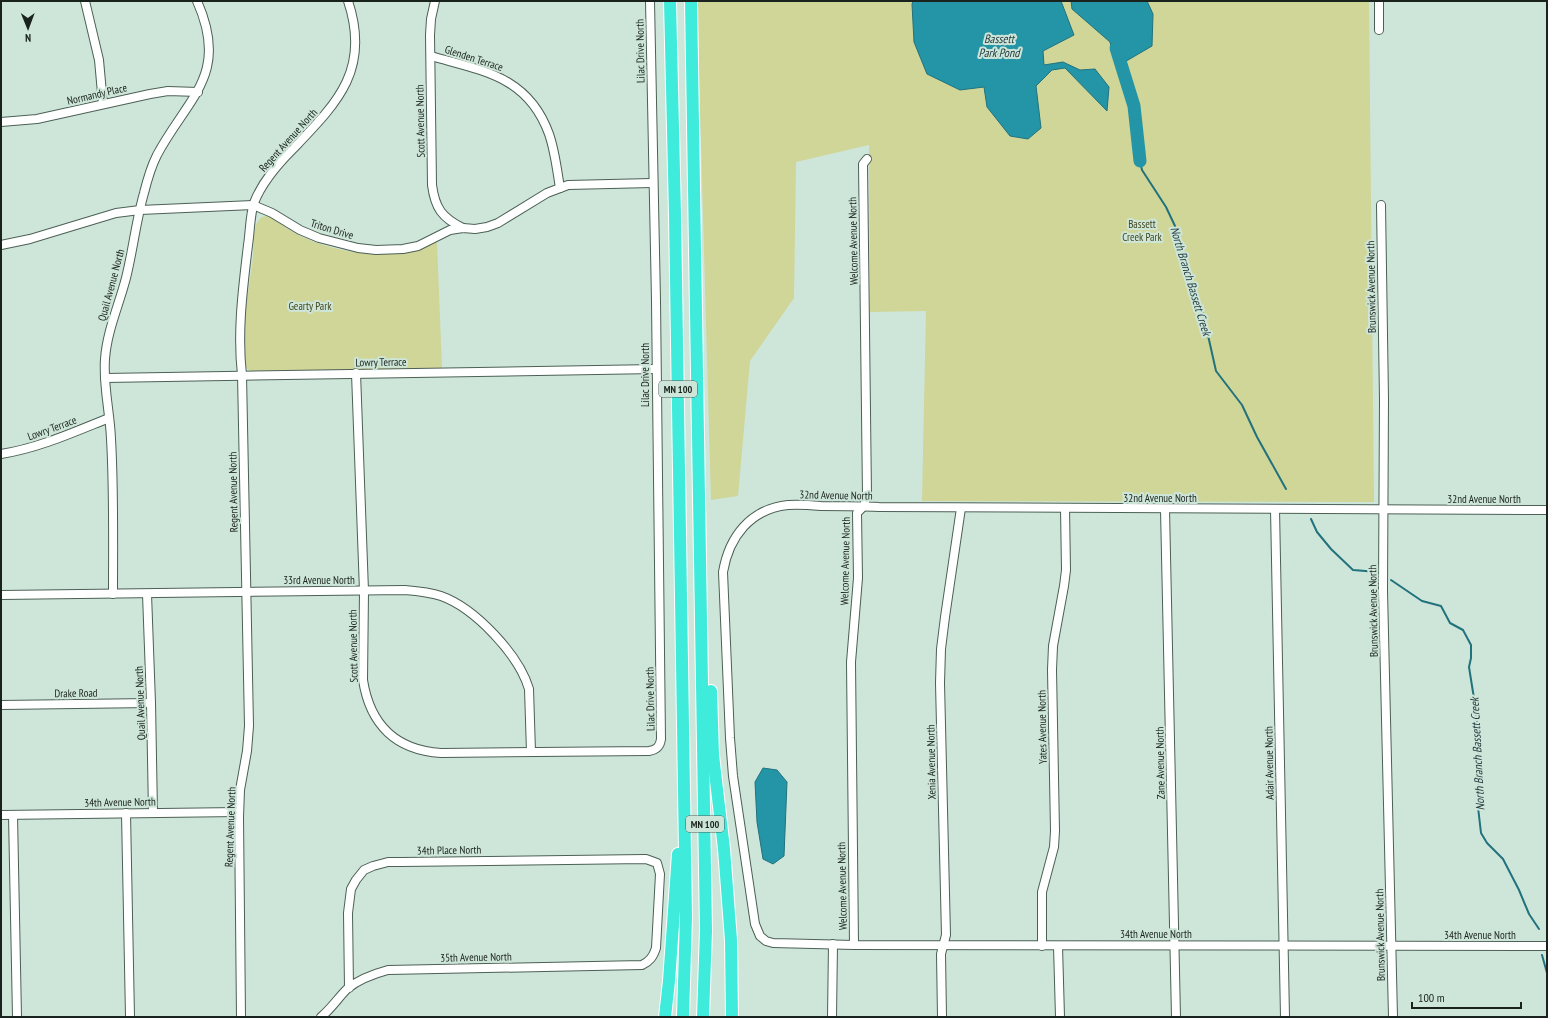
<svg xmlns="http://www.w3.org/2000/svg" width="1548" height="1018" font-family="'PT Sans Narrow',sans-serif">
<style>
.green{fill:#d0d598}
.water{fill:#2495a6;stroke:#21727d}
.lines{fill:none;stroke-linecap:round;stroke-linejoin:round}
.stream{stroke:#21727d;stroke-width:2}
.river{stroke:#2495a6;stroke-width:13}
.minor-casing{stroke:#4c6055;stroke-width:10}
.highway-casing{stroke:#fff;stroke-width:14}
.minor{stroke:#fff;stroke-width:8}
.highway{stroke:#3febdb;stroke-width:12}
.labels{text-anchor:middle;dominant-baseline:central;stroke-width:4;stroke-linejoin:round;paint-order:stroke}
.shield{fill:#cee6d9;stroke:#4f5d55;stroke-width:1}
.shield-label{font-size:10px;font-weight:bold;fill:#19221d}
.street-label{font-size:11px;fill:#19221d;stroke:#cee6d9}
.park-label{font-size:11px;fill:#45471e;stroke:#cee6d9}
.water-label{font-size:12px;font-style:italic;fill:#243c40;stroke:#cee6d9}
</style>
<rect width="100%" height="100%" fill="#cee6d9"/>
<!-- green -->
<g class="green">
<path d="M 697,1 L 1369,1 L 1374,502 L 922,501 L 926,311 L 870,312 L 869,145 L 796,162 L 794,298 L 750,361 L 738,496 L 711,500 Z"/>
<path d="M 266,216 L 271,217 C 282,225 293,233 305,238 C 344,255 398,262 437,242 L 442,368 L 251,371 C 248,370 246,368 245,365 C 242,353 244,342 244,331 C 245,306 250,282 253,257 C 254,245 251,225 262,217 Z"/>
</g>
<!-- water -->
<g class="water">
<path d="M 913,1 L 1061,1 L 1074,35 L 1043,51 L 1044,65 L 1063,62 L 1080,70 L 1095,69 L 1109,87 L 1107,111 L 1065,68 L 1052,70 L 1036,86 L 1041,128 L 1028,139 L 1010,136 L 987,107 L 984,87 L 960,90 L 927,74 L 914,42 L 912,4 Z"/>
<path d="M 1071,1 L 1147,1 L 1153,14 L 1152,46 L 1116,67 L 1110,42 L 1072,9 Z"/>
<path d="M 763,768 L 777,770 L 787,782 L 784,856 L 773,864 L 763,859 L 757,822 L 755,782 Z"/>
</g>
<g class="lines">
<!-- stream -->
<g class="stream">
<path d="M 1140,161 L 1142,170 L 1166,207 L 1175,226 L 1180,252 L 1203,313 L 1216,371 L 1242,405 L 1257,437 L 1286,489"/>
<path d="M 1311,519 L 1317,532 L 1331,549 L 1353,570 L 1378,572"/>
<path d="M 1391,580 L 1422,601 L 1441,606 L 1450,623 L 1463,630 L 1471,645 L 1471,658 L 1469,667 L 1476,711 L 1479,754 L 1478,807 L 1481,833 L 1487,843 L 1503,859 L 1519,890 L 1529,914 L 1539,929"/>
<path d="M 1542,955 L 1547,973"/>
</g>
<!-- river -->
<path class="river" d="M 1116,48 L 1134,106 L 1140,161"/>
<!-- minor casing -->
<g class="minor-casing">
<g id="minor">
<path d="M 85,1 L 99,60 L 103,104"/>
<path d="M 435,1 L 431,19 L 430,35 L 432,185 C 435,208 442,218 463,228"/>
<path d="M 1379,1 L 1379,30"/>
<path d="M 431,56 C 483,71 528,76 549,134 C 555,151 557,170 560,188"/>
<path d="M 1,122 L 37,119 L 150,94 L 168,91 L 198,92"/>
<path d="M 1381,205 L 1384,399 L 1383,591 L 1393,1017"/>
<path d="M 1,245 L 30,239 L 116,213 L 140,210 L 253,205 L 272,213 L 300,230 L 319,238 L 358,248 L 376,250 L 403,249 L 418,246 L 450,230 L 463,228 L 475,229 L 487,227 L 498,223 L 547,193 L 568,185 L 652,183"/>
<path d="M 356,373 L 364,591 L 363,680 C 370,725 396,750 441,753 L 649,751 C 656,750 660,747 661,739 L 656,301 L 650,1"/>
<path d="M 105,378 L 656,369"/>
<path d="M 1,454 C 39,448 74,432 109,418"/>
<path d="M 1165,509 L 1176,1017"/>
<path d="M 1275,509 L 1285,1017"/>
<path d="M 1547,510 L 879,507 C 860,506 841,506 821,506 C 810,505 799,504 788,505 C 750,509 729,537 723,572 L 730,738 L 733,776 L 755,924 L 760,936 L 766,941 L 773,943 L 854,945 L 1547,946"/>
<path d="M 113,594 C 113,542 114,490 111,439 C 110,412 103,386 105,359 C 107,331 119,305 126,278 C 133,250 136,221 144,193 C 147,181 151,167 157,155 C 188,97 230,75 197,1"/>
<path d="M 147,594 L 151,703 L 153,813"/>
<path d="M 1,595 L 405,590 C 417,591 429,592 441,596 C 475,608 519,655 529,689 L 531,752"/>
<path d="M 1,705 L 151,703"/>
<path d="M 126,813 L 130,1017"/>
<path d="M 1,815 L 239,812"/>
<path d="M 13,815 L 17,1017"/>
<path d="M 854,945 L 851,662 L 858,578 L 857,513 L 864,506 L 867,495 L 863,164 L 867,159"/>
<path d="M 1042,946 L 1042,892 L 1054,847 L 1055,831 L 1052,670 L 1053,646 L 1064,586 L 1066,570 L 1065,508"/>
<path d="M 1058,946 L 1060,1017"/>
<path d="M 241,1017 L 239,817 L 240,790 L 247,751 L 249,726 L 242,375 C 237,331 243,288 248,245 C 250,233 250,214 254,203 C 262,182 277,165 293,149 C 337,103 371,70 348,1"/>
<path d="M 321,1017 C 331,1009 338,998 347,989 C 359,979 373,974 388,970 L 642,965 C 650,961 653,957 656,948 L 660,874 L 657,863 L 646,859 L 400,862 L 388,862 L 373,866 L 364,870 L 356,880 L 351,889 L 348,913 L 349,988"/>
<path d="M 832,1017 L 833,944"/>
<path d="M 942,1017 L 941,954 L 946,935 L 940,683 L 941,649 L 945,617 L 961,508"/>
</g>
</g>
<!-- highway casing -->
<g class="highway-casing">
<g id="highway">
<path d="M 670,1 L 675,215 L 686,917 L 683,1017"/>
<path d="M 691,1 L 706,931 L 703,1017"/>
<path d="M 711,691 L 713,755 L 724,849 L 731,940 L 732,1017"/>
<path d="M 665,1017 L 669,981 L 678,854"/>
</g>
</g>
<!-- minor -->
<use href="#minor" class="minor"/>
<!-- highway -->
<use href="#highway" class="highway"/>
</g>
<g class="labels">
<!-- shield labels -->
<g class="shield">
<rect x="659" y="381" width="38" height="16" rx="3"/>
<rect x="686" y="816" width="38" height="16" rx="3"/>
</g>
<g class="shield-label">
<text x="678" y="389">MN 100</text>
<text x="705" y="824">MN 100</text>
</g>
<!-- street labels -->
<g class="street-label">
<text transform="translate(640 51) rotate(-91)">Lilac Drive North</text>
<text transform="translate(474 58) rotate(18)">Glenden Terrace</text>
<text transform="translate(97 94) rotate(-13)">Normandy Place</text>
<text transform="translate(420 121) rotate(-91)">Scott Avenue North</text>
<text transform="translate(288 140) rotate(-48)">Regent Avenue North</text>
<text transform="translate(332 229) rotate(17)">Triton Drive</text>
<text transform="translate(853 241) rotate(-91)">Welcome Avenue North</text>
<text transform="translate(111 285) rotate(-75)">Quail Avenue North</text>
<text transform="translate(1371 287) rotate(-91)">Brunswick Avenue North</text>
<text transform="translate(381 362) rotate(-1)">Lowry Terrace</text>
<text transform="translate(645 375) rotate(-90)">Lilac Drive North</text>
<text transform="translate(52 428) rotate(-20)">Lowry Terrace</text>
<text transform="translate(233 492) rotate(-91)">Regent Avenue North</text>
<text transform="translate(836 495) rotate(1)">32nd Avenue North</text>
<text x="1160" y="498">32nd Avenue North</text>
<text x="1484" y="499">32nd Avenue North</text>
<text transform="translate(845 561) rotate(-89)">Welcome Avenue North</text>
<text x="319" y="580">33rd Avenue North</text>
<text transform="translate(1373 611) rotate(-91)">Brunswick Avenue North</text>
<text transform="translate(353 646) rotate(-91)">Scott Avenue North</text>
<text transform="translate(76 693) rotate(-1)">Drake Road</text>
<text transform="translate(650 699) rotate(-91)">Lilac Drive North</text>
<text transform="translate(140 703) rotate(-92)">Quail Avenue North</text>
<text transform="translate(1042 727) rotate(-91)">Yates Avenue North</text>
<text transform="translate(931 762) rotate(-91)">Xenia Avenue North</text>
<text transform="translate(1160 763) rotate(-91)">Zane Avenue North</text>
<text transform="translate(1269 763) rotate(-91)">Adair Avenue North</text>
<text transform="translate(120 802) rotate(-1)">34th Avenue North</text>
<text transform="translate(230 827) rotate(-88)">Regent Avenue North</text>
<text transform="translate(449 850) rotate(-1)">34th Place North</text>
<text transform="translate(842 886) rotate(-91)">Welcome Avenue North</text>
<text x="1156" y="934">34th Avenue North</text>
<text transform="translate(1380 935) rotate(-91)">Brunswick Avenue North</text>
<text x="1480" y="935">34th Avenue North</text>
<text transform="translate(476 957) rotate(-1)">35th Avenue North</text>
</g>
<!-- park labels -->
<g class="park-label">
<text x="1142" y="224">Bassett<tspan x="1142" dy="13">Creek Park</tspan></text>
<text x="310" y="306">Gearty Park</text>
</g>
<!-- water labels -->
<g class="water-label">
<text x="999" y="38">Bassett<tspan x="999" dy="14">Park Pond</tspan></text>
<text transform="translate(1191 281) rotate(73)">North Branch Bassett Creek</text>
<text transform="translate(1477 754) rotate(-93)">North Branch Bassett Creek</text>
</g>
</g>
<!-- border -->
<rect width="1548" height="1018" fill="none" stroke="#19221d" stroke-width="4"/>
<!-- north arrow -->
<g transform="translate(28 28) rotate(179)" stroke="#cee6d9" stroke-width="3" paint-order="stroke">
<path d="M0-3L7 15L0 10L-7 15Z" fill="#19221d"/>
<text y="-6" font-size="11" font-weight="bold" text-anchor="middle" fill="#19221d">N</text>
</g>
<!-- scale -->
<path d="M1412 1002v6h109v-6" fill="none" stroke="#19221d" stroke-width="2"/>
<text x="1418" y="1002" font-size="12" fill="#19221d" stroke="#cee6d9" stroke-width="3" paint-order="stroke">100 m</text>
</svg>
